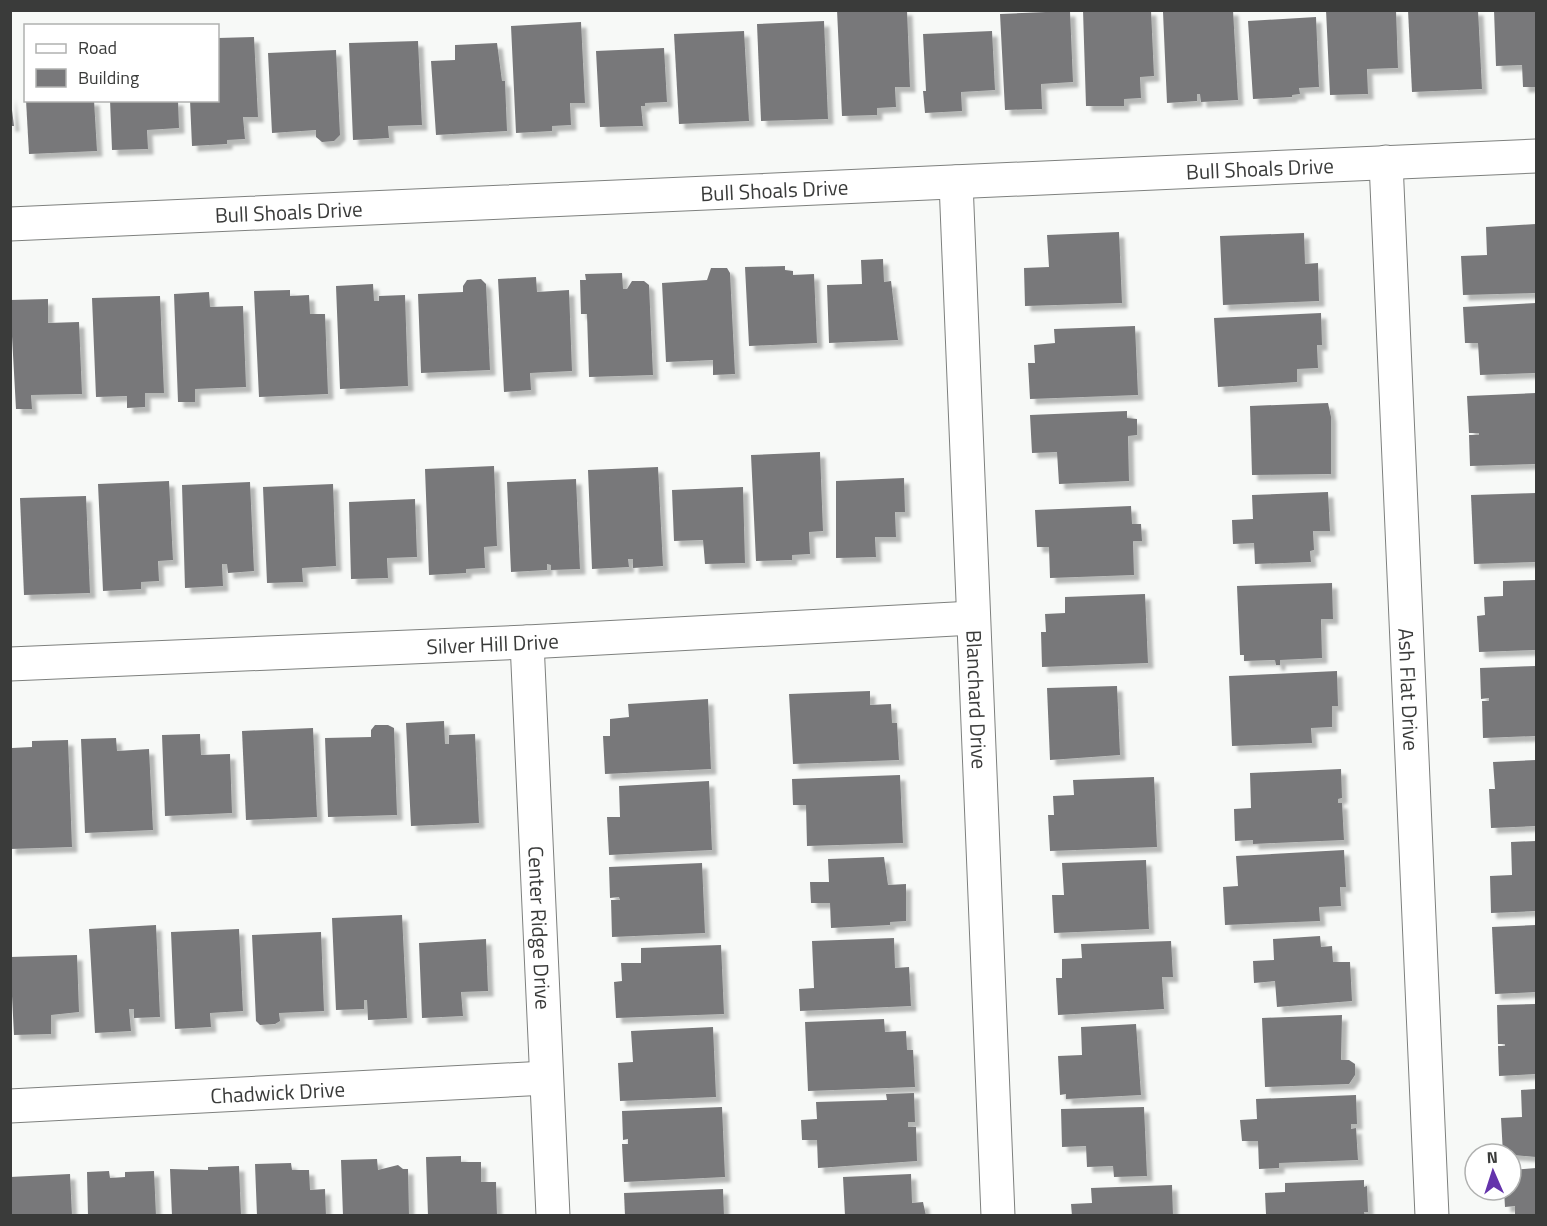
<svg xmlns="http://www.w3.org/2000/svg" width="1547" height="1226" font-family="'Titillium Web',sans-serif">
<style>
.building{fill:#78787a;filter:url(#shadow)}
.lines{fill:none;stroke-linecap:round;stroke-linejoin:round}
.street-casing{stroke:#7e807e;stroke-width:35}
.street{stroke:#fff;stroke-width:33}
.labels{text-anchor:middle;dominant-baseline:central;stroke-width:6;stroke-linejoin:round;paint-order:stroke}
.street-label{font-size:21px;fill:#3a3b3a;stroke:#fff}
</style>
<defs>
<filter id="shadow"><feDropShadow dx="5.5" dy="5.5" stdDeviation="1.5" flood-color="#0004"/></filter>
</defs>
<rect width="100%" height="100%" fill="#f7f9f7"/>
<!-- building -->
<g class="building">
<path d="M 837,10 L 907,10 L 910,87 L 895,87 L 896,107 L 877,108 L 877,115 L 842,116 Z"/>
<path d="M 1083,10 L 1151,10 L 1154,76 L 1140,77 L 1141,98 L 1124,99 L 1124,106 L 1086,106 Z"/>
<path d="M 1233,10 L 1238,100 L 1201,102 L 1200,94 L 1197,94 L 1197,101 L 1167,103 L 1163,12 Z"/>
<path d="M 1326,10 L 1396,10 L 1398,68 L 1367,69 L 1368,94 L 1330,95 Z"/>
<path d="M 1408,10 L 1478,10 L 1482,89 L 1412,92 Z"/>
<path d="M 1494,10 L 1536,10 L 1536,87 L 1523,87 L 1522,65 L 1496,66 Z"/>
<path d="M 1070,11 L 1073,82 L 1041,84 L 1042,109 L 1005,110 L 1000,14 Z"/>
<path d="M 1316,17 L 1319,87 L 1299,88 L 1300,94 L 1292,95 L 1292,97 L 1253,99 L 1248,21 Z"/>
<path d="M 824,21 L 828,119 L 761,121 L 757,24 Z"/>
<path d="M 581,22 L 585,103 L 570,103 L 571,125 L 552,126 L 552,131 L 516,133 L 511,26 Z"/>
<path d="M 744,31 L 749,121 L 679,124 L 674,34 Z"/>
<path d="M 992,31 L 995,90 L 961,92 L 962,111 L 925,113 L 923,91 L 926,91 L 923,34 Z"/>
<path d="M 254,37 L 258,117 L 243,117 L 245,139 L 227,140 L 227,144 L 192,146 L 190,100 L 218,100 L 218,38 Z"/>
<path d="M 418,41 L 422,125 L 388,126 L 389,138 L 353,140 L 349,43 Z"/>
<path d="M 497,43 L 502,81 L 505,81 L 507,131 L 436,135 L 431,61 L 455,60 L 455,45 Z"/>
<path d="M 664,48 L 667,102 L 645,103 L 645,106 L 641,106 L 643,126 L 600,127 L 596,51 Z"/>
<path d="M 336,50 L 340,135 L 334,141 L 322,142 L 316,137 L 316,130 L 272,133 L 268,53 Z"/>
<path d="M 10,94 L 14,126 L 10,126 Z"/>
<path d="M 26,100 L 94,100 L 97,151 L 29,154 Z"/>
<path d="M 110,100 L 178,100 L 179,128 L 147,130 L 148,149 L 112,150 Z"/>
<path d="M 1536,224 L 1536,293 L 1463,295 L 1461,256 L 1487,255 L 1486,227 Z"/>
<path d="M 1119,232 L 1122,303 L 1025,306 L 1024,268 L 1049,267 L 1047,235 Z"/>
<path d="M 1304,233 L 1305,264 L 1318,263 L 1319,301 L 1223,305 L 1220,236 Z"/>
<path d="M 883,259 L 884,282 L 891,281 L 898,340 L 829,343 L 827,285 L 862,284 L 861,260 Z"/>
<path d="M 785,266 L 785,270 L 793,271 L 793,275 L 814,274 L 817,343 L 749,346 L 745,267 Z"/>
<path d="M 711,268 L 727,268 L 730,273 L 735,374 L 713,375 L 713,360 L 666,362 L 662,283 L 707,280 Z"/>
<path d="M 622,273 L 623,289 L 627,289 L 632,281 L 644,281 L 649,285 L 653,375 L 589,377 L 587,314 L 581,314 L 580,280 L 586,280 L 585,274 Z"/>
<path d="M 536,277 L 537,292 L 569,290 L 572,371 L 530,373 L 531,390 L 504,392 L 498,279 Z"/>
<path d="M 481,279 L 486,284 L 490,370 L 421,373 L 418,294 L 463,292 L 463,286 L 467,280 Z"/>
<path d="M 373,284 L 374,301 L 379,301 L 379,296 L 405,295 L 408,386 L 340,389 L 336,286 Z"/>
<path d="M 290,290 L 290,296 L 309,295 L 310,314 L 325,314 L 328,394 L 259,397 L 254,291 Z"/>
<path d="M 209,292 L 210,307 L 243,306 L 246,387 L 195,389 L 195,402 L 178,402 L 174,294 Z"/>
<path d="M 160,296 L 164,393 L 145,393 L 145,407 L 127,408 L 127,396 L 96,397 L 92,298 Z"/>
<path d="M 48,299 L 48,323 L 79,322 L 82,394 L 31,395 L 32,409 L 16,409 L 10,300 Z"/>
<path d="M 1536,303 L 1536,373 L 1480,375 L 1478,343 L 1465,343 L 1463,307 Z"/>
<path d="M 1321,313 L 1322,345 L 1317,345 L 1318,368 L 1297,369 L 1297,382 L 1218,387 L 1214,318 Z"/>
<path d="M 1135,326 L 1138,395 L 1030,399 L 1028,363 L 1035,363 L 1034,345 L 1055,343 L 1054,329 Z"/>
<path d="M 1536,393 L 1536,464 L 1470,466 L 1469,435 L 1479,435 L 1479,433 L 1469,433 L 1467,396 Z"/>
<path d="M 1328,403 L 1331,417 L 1331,474 L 1252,475 L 1250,406 Z"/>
<path d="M 1127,411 L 1127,418 L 1137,419 L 1137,435 L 1128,436 L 1129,481 L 1059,484 L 1057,452 L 1032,453 L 1030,415 Z"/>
<path d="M 820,452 L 823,531 L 809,532 L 810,554 L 792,555 L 792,560 L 756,561 L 751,455 Z"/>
<path d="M 494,466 L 497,546 L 484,547 L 485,568 L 466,569 L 466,573 L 429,575 L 425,469 Z"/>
<path d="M 658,467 L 663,566 L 633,568 L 633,559 L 628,559 L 629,567 L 592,569 L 588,470 Z"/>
<path d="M 904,478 L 905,512 L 895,512 L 896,537 L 875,537 L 876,557 L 836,558 L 836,481 Z"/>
<path d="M 576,479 L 580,569 L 551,570 L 551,565 L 547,564 L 547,570 L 511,572 L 507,482 Z"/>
<path d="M 169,481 L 173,560 L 158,561 L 159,581 L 141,582 L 141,589 L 103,591 L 98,484 Z"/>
<path d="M 250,482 L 254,571 L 228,573 L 227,564 L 222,564 L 223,586 L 185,588 L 182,485 Z"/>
<path d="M 333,484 L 336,566 L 302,568 L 303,582 L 267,583 L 263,487 Z"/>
<path d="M 743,487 L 745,563 L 705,564 L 703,540 L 674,541 L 672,490 Z"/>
<path d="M 1328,492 L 1330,531 L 1313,531 L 1314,550 L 1310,551 L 1311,562 L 1255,564 L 1254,543 L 1233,544 L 1232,520 L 1253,519 L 1252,495 Z"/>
<path d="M 1536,493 L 1536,562 L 1474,564 L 1471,495 Z"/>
<path d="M 86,496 L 90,593 L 24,595 L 20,498 Z"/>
<path d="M 415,499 L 417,557 L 387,558 L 388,578 L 351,579 L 349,502 Z"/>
<path d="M 1131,506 L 1132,524 L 1141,524 L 1142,541 L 1133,541 L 1134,575 L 1050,578 L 1049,547 L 1037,547 L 1035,510 Z"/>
<path d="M 1536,580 L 1536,650 L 1479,652 L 1477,616 L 1485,615 L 1484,597 L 1503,596 L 1503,581 Z"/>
<path d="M 1332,583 L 1333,619 L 1321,619 L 1322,658 L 1280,660 L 1280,665 L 1276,665 L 1275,660 L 1244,661 L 1244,655 L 1240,655 L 1237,586 Z"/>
<path d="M 1145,594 L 1148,663 L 1042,667 L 1041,632 L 1046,632 L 1045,614 L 1065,613 L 1065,597 Z"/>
<path d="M 1536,666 L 1536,736 L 1483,738 L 1482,701 L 1489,701 L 1489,698 L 1481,699 L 1480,668 Z"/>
<path d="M 1337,671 L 1338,706 L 1332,706 L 1332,727 L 1311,728 L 1312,743 L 1232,746 L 1229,676 Z"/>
<path d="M 1117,686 L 1120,755 L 1050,760 L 1047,688 Z"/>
<path d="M 870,691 L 870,705 L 891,704 L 892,723 L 897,723 L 899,760 L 793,764 L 789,694 Z"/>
<path d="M 708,699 L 711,769 L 605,774 L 603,736 L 610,736 L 610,719 L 629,717 L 628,704 Z"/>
<path d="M 444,721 L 445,744 L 449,744 L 449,735 L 475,734 L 479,823 L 411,826 L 406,723 Z"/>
<path d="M 375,725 L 388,725 L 394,728 L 397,815 L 328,817 L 325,738 L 371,737 L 371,730 Z"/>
<path d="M 313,728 L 317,817 L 246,820 L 242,731 Z"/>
<path d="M 200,734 L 201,755 L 230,754 L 232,813 L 165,816 L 162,735 Z"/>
<path d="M 116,738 L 117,751 L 149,749 L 153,830 L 85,833 L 81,739 Z"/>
<path d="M 68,740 L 72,847 L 10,849 L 12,748 L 32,747 L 32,741 Z"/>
<path d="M 1536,760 L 1536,826 L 1491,828 L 1489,789 L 1495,789 L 1493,762 Z"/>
<path d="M 1341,769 L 1342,798 L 1338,799 L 1338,803 L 1342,803 L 1344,840 L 1253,844 L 1253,840 L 1235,841 L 1234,809 L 1251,808 L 1250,773 Z"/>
<path d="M 900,775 L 903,843 L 807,846 L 806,805 L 793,805 L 792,779 Z"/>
<path d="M 1154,777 L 1157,847 L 1050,851 L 1048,815 L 1054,815 L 1053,796 L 1074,795 L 1073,780 Z"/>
<path d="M 709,781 L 712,850 L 609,855 L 607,817 L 620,817 L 619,786 Z"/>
<path d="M 1536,841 L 1536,911 L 1491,913 L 1490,876 L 1512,875 L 1511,842 Z"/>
<path d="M 1344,850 L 1346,887 L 1340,887 L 1341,906 L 1319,907 L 1320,921 L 1225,925 L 1223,887 L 1238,886 L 1236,856 Z"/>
<path d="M 884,857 L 888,885 L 906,884 L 906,921 L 890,922 L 890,925 L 831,928 L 830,903 L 811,903 L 810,882 L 829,882 L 828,859 Z"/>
<path d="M 1146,860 L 1149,929 L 1054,933 L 1052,895 L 1064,895 L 1062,863 Z"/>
<path d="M 702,863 L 705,933 L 612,937 L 611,900 L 620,900 L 619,897 L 610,898 L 609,867 Z"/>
<path d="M 402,915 L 407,1018 L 368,1020 L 367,1000 L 364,1000 L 364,1009 L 336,1010 L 332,918 Z"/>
<path d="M 156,925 L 160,1017 L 134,1018 L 134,1009 L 129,1009 L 131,1031 L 95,1033 L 89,929 Z"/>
<path d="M 1536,925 L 1536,992 L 1495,994 L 1492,927 Z"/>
<path d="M 239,929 L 243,1011 L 210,1013 L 211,1027 L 175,1029 L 171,932 Z"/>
<path d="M 321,932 L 324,1011 L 279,1013 L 280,1021 L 275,1024 L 260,1025 L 256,1021 L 252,935 Z"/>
<path d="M 1320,936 L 1321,947 L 1332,946 L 1333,962 L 1350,962 L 1352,1001 L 1277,1007 L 1275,981 L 1254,983 L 1253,961 L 1274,960 L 1273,939 Z"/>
<path d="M 894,938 L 895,968 L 909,967 L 911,1006 L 800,1011 L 799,989 L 814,988 L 812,941 Z"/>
<path d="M 486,939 L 488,991 L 461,992 L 463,1016 L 422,1018 L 419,943 Z"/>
<path d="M 1171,941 L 1173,977 L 1162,977 L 1164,1009 L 1058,1015 L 1056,978 L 1062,978 L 1062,959 L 1082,958 L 1081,944 Z"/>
<path d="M 721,945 L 724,1014 L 616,1018 L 614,982 L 622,981 L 621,963 L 641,963 L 641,948 Z"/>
<path d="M 77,955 L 79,1012 L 51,1015 L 51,1034 L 14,1035 L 10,957 Z"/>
<path d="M 1536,1004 L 1536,1074 L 1499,1076 L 1498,1046 L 1505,1046 L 1505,1044 L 1498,1044 L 1497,1005 Z"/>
<path d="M 1342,1015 L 1341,1060 L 1349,1060 L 1355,1064 L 1355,1075 L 1349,1084 L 1265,1087 L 1262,1018 Z"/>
<path d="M 884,1019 L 885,1032 L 906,1031 L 907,1050 L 913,1050 L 915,1087 L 808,1091 L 805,1022 Z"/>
<path d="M 1136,1024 L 1141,1095 L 1066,1099 L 1066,1094 L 1060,1095 L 1058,1056 L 1082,1055 L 1081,1027 Z"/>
<path d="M 713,1027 L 716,1097 L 620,1101 L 618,1063 L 633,1062 L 631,1031 Z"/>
<path d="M 1536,1089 L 1536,1157 L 1503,1154 L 1501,1118 L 1522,1117 L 1521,1090 Z"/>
<path d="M 914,1093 L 915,1122 L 908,1122 L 908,1127 L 916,1127 L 917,1161 L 818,1168 L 817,1140 L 802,1140 L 801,1120 L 817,1119 L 816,1102 L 887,1100 L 886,1094 Z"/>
<path d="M 1356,1095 L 1357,1124 L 1351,1124 L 1351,1129 L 1356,1128 L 1358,1160 L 1279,1163 L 1279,1168 L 1259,1169 L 1258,1141 L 1242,1141 L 1240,1120 L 1257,1119 L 1256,1099 Z"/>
<path d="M 722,1107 L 725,1177 L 624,1182 L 622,1144 L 628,1144 L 628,1139 L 623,1140 L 622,1111 Z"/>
<path d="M 1144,1107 L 1147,1176 L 1114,1177 L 1113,1166 L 1087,1167 L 1086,1146 L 1062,1147 L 1061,1109 Z"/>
<path d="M 461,1156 L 461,1162 L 481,1162 L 481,1182 L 496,1182 L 497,1216 L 428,1216 L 426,1157 Z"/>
<path d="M 377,1159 L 378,1170 L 398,1165 L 403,1169 L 408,1169 L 409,1216 L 343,1216 L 341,1160 Z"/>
<path d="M 291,1163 L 292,1170 L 309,1170 L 310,1190 L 325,1189 L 326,1216 L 257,1216 L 255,1164 Z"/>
<path d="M 239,1166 L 241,1216 L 172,1216 L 170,1169 L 208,1170 L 208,1167 Z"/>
<path d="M 1536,1168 L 1536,1216 L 1515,1216 L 1515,1206 L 1505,1207 L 1504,1190 L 1511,1190 L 1511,1170 Z"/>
<path d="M 109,1171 L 110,1178 L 125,1177 L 125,1172 L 154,1171 L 156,1216 L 88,1216 L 87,1172 Z"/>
<path d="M 70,1174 L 72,1216 L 10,1216 L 10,1177 Z"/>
<path d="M 911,1174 L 912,1203 L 923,1202 L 926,1216 L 845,1216 L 843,1177 Z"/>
<path d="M 1364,1180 L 1364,1187 L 1367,1186 L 1368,1212 L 1364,1212 L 1365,1216 L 1266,1214 L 1265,1193 L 1285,1192 L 1285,1183 Z"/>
<path d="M 1172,1185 L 1173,1216 L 1072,1216 L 1071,1204 L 1092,1203 L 1091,1188 Z"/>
<path d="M 723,1189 L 724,1216 L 625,1216 L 624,1193 Z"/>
</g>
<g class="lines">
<!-- street casing -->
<g class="street-casing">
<g id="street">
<path id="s1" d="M 1386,162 L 1432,1216"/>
<path id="s2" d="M 956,182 L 998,1216"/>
<path id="s3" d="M 10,224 L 1536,156"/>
<path id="s4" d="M 527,642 L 553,1216"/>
<path id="s5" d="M 10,664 L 527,642 L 973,618"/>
<path id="s6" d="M 10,1106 L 546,1078"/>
</g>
</g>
<!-- street -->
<use href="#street" class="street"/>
</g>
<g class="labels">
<!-- street labels -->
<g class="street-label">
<text stroke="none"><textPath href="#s3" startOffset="1251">Bull Shoals Drive</textPath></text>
<text stroke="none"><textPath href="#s3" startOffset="765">Bull Shoals Drive</textPath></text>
<text stroke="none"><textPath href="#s3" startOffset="279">Bull Shoals Drive</textPath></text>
<text stroke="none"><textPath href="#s5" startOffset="483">Silver Hill Drive</textPath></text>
<text stroke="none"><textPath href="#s1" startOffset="528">Ash Flat Drive</textPath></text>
<text stroke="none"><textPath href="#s2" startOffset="518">Blanchard Drive</textPath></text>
<text stroke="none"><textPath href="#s4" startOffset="286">Center Ridge Drive</textPath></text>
<text stroke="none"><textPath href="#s6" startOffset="268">Chadwick Drive</textPath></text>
</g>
</g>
<!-- border -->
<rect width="1547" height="1226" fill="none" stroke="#3a3b3a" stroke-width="24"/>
<!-- legend -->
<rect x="24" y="24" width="195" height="78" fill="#ffffff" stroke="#b0b1b0" stroke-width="1.5"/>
<rect x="36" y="44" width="30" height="9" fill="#ffffff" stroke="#b0b1b0" stroke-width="1.5"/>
<text x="78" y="54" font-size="18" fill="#3a3b3a">Road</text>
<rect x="36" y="69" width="30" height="18" fill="#78787a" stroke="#b0b1b0" stroke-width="1.5"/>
<text x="78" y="84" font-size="18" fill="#3a3b3a">Building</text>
<!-- north arrow -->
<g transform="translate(1493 1172) rotate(357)"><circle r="28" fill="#ffffff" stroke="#b0b1b0" stroke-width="1.5"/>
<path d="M0-4.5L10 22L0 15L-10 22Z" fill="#6433ab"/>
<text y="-9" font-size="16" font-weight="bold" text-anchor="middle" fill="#3a3b3a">N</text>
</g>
</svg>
